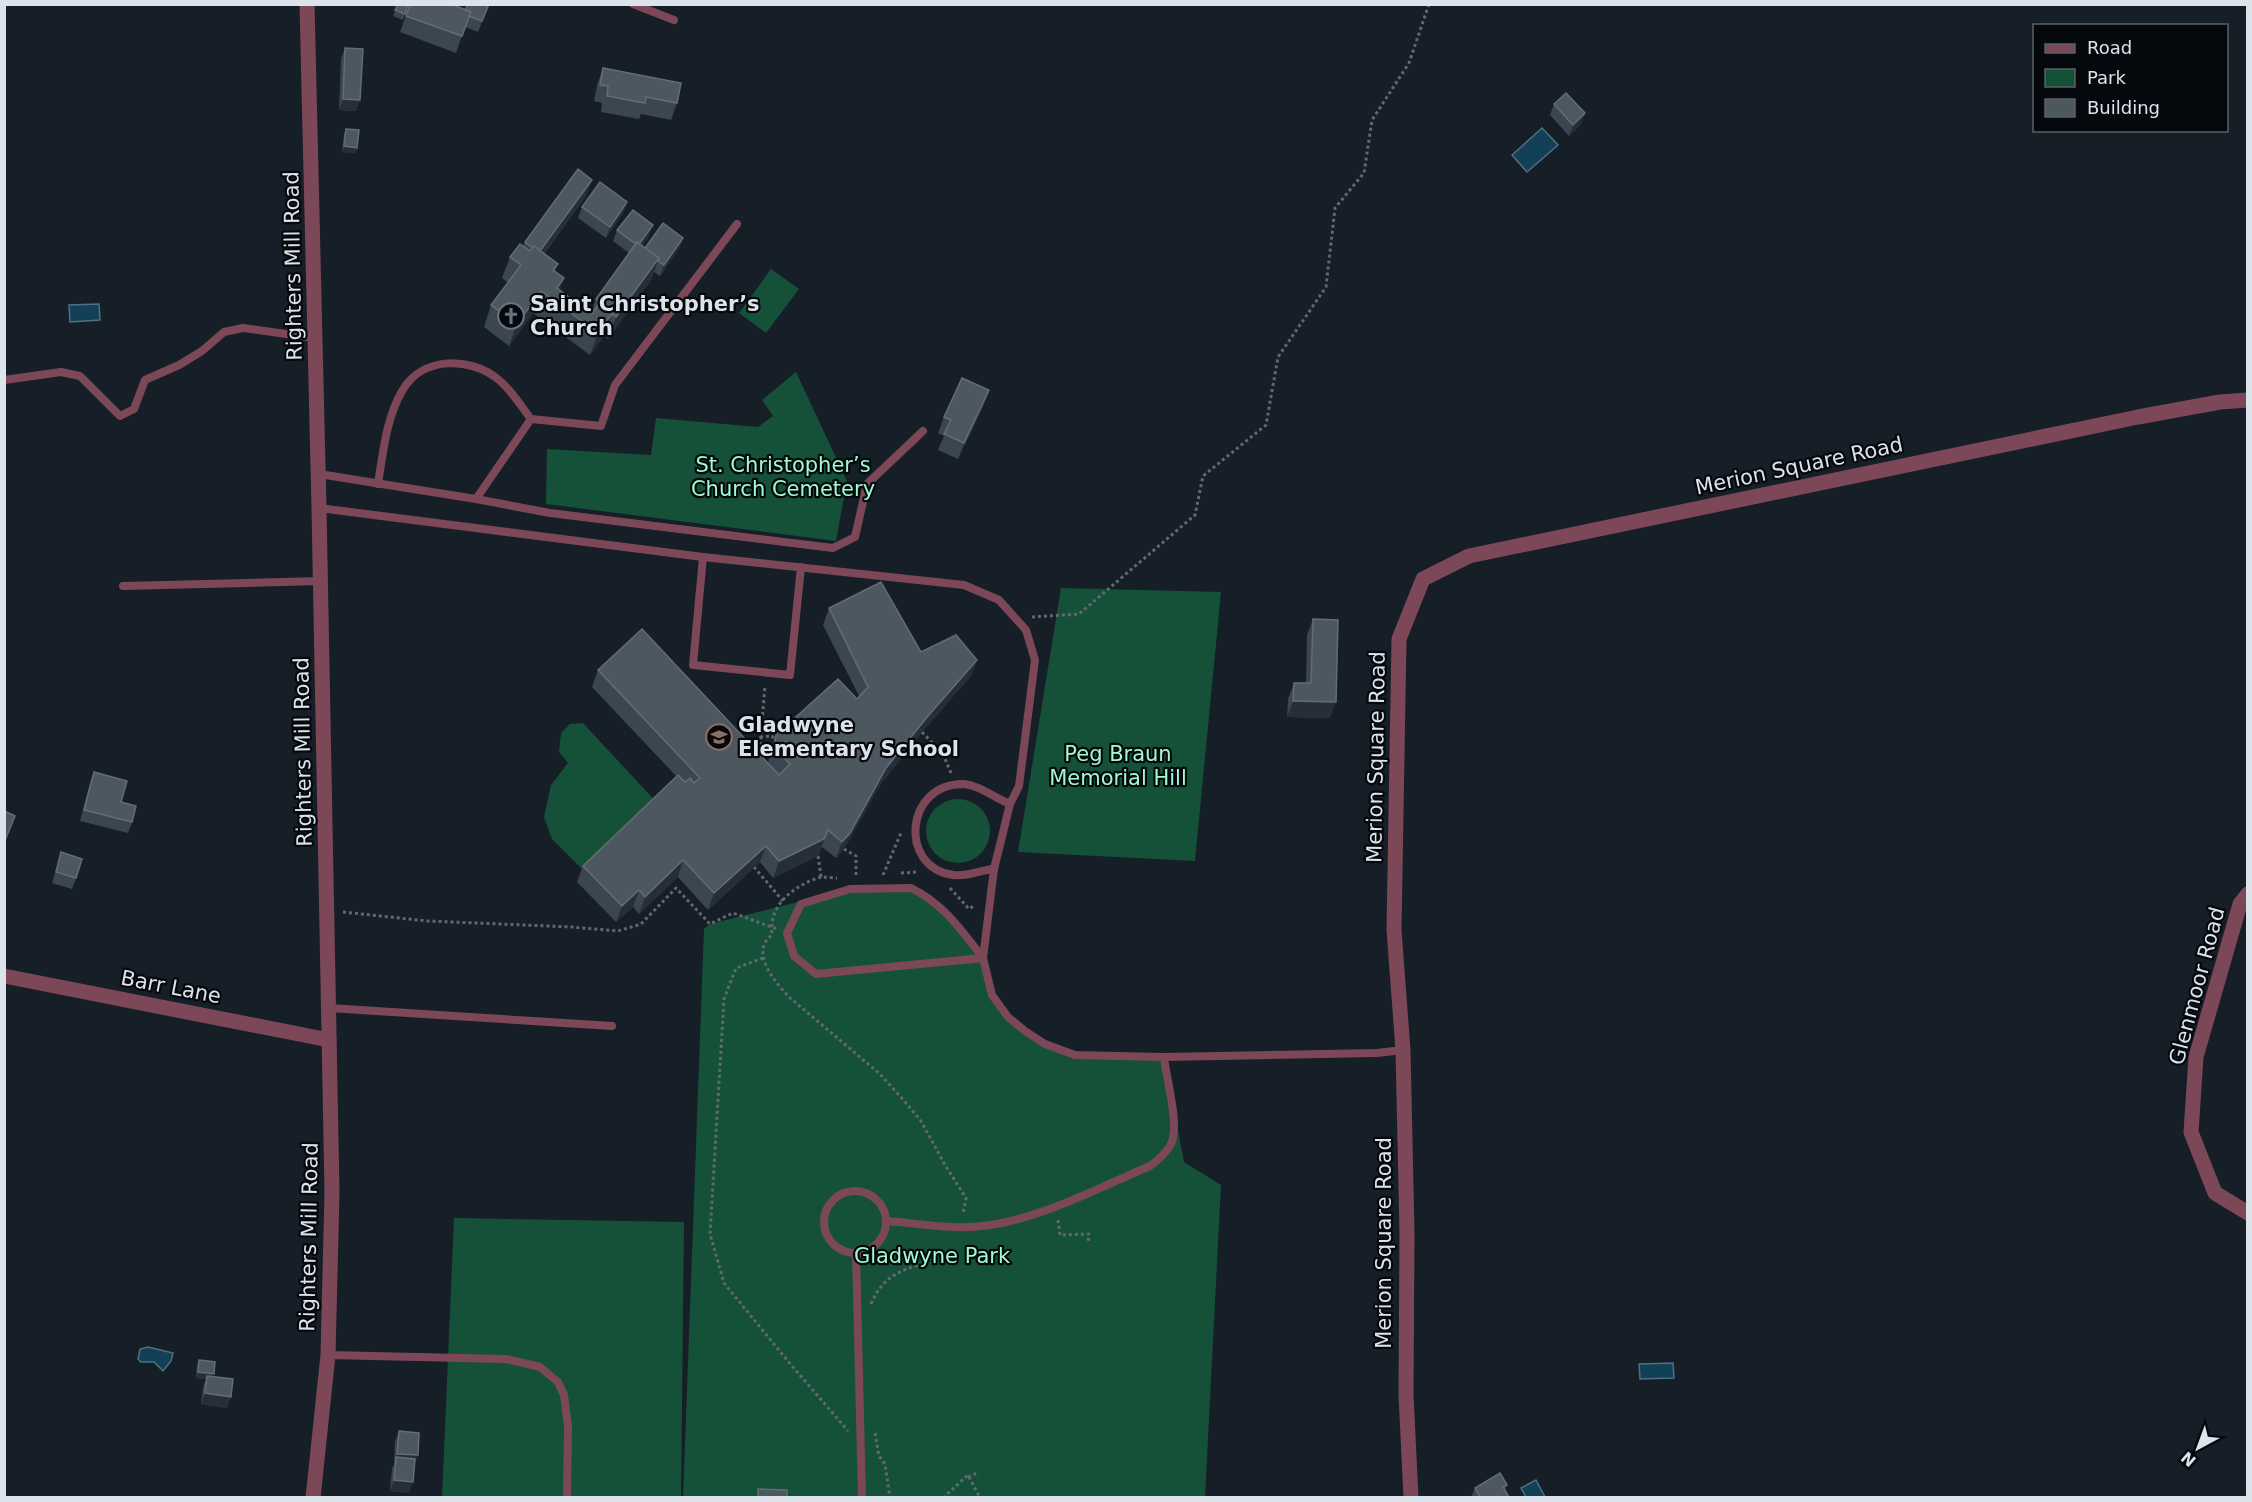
<svg xmlns="http://www.w3.org/2000/svg" width="2252" height="1502" font-family="'DejaVu Sans',sans-serif">
<style>
.green{fill:#155139}
.water{fill:#124056;stroke:#4f7182;stroke-width:1.5}
.lines{fill:none;stroke-linecap:round;stroke-linejoin:round}
.path{stroke:#616871;stroke-width:3;stroke-dasharray:3 3;stroke-linecap:butt}
.lane{stroke:#7c4858;stroke-width:8}
.street{stroke:#7c4858;stroke-width:15}
.wall{fill:#3c4650}
.shaded-wall{fill:#262f39}
.building{fill:#4d5760;stroke:#646d76;stroke-width:1.5}
.labels{text-anchor:middle;dominant-baseline:central;stroke-width:4.5;stroke-linejoin:round;paint-order:stroke}
.street-label{font-size:21px;fill:#dde3ea;stroke:#05080c}
.poi-label{font-size:21px;font-weight:bold;fill:#dde3ea;stroke:#05080c;text-anchor:start}
.park-label{font-size:21px;fill:#9fface;stroke:#05080c}
</style>
<rect width="100%" height="100%" fill="#161e28"/>
<!-- green -->
<g class="green">
<path d="M 771,269 L 799,289 L 766,333 L 739,313 Z"/>
<path d="M 796,372 L 847,481 L 836,541 L 546,504 L 547,449 L 651,455 L 656,418 L 758,427 L 773,416 L 762,400 Z"/>
<path d="M 1061,588 L 1221,592 L 1195,861 L 1018,852 Z"/>
<path d="M 583,723 L 658,804 L 586,873 L 552,839 L 544,817 L 551,785 L 568,763 L 559,752 L 561,733 L 570,724 Z"/>
<circle cx="958" cy="831" r="32"/>
<path d="M 911,888 L 930,897 L 983,958 L 992,995 L 1025,1031 L 1075,1055 L 1164,1057 L 1184,1162 L 1221,1185 L 1205,1497 L 683,1498 L 704,929 L 710,924 L 850,889 Z"/>
<path d="M 454,1218 L 684,1222 L 681,1497 L 442,1498 Z"/>
</g>
<!-- water -->
<g class="water">
<path d="M 1542,128 L 1558,145 L 1527,172 L 1512,155 Z"/>
<path d="M 99,304 L 100,320 L 70,322 L 69,305 Z"/>
<path d="M 148,1347 L 173,1353 L 171,1361 L 163,1371 L 154,1362 L 141,1362 L 138,1359 L 140,1349 Z"/>
<path d="M 1673,1363 L 1674,1378 L 1640,1379 L 1639,1364 Z"/>
<path d="M 1536,1480 L 1545,1497 L 1526,1497 L 1521,1488 Z"/>
</g>
<g class="lines">
<!-- path -->
<g class="path">
<path d="M 1032,617 L 1079,614 L 1195,515 L 1203,476 L 1266,425 L 1278,357 L 1326,287 L 1335,208 L 1364,173 L 1372,120 L 1409,63 L 1429,4"/>
<path d="M 922,732 L 943,754 L 951,773"/>
<path d="M 760,737 L 772,736 L 775,740"/>
<path d="M 759,757 L 765,686"/>
<path d="M 844,849 L 856,856 L 856,875"/>
<path d="M 818,856 L 821,877 L 837,878"/>
<path d="M 754,867 L 783,901"/>
<path d="M 901,873 L 918,872"/>
<path d="M 883,875 L 901,833"/>
<path d="M 821,877 C 795,885 768,904 772,935 C 749,952 775,982 789,997 L 880,1074 L 906,1103 L 921,1121 L 945,1165 L 966,1198 L 963,1214"/>
<path d="M 950,888 L 969,909 L 975,905"/>
<path d="M 343,912 L 427,921 L 572,927 L 618,931 L 641,924 L 676,888 L 710,924 L 733,913 L 777,929"/>
<path d="M 763,958 L 736,968 L 724,999 L 710,1234 L 724,1283 L 787,1360 L 848,1431"/>
<path d="M 1058,1220 L 1060,1235 L 1089,1234 L 1088,1243"/>
<path d="M 871,1304 C 885,1271 907,1269 938,1259"/>
<path d="M 875,1433 L 879,1456 L 885,1464 L 890,1498"/>
<path d="M 968,1477 L 979,1472"/>
<path d="M 943,1498 L 968,1475 L 980,1498"/>
</g>
<!-- lane -->
<g class="lane">
<path d="M 633,4 L 674,20"/>
<path d="M 737,224 L 615,385 L 601,426 L 531,419 L 476,499 L 550,513 L 833,548 L 855,537 L 867,484 L 923,431"/>
<path d="M 4,380 L 61,372 L 80,376 L 120,416 L 134,409 L 145,380 L 179,365 L 202,351 L 224,332 L 243,328 L 315,338"/>
<path d="M 319,474 L 476,499"/>
<path d="M 378,484 C 383,453 386,419 402,391 C 422,356 470,356 499,380 C 512,391 521,406 531,419"/>
<path d="M 319,508 L 703,557 L 964,585 L 999,600 L 1026,630 L 1035,660 L 1019,786 L 1010,804 L 994,869 L 983,958 L 992,995 L 1008,1017 L 1025,1031 L 1045,1044 L 1075,1055 L 1164,1057 L 1377,1053 L 1403,1050"/>
<path d="M 703,557 L 693,665 L 790,675 L 801,567"/>
<path d="M 123,586 L 321,581"/>
<path d="M 994,869 C 980,870 968,877 953,875 C 898,867 905,784 963,784 C 979,785 995,798 1010,804"/>
<path d="M 911,888 C 944,904 961,930 983,958 L 816,974 L 794,956 L 787,933 L 801,904 L 850,889 Z"/>
<path d="M 329,1008 L 612,1026"/>
<circle cx="855" cy="1222" r="31"/>
<path d="M 886,1221 C 918,1223 950,1230 982,1226 C 1039,1220 1098,1188 1150,1166 C 1158,1160 1165,1154 1170,1146 C 1181,1127 1166,1079 1164,1057"/>
<path d="M 856,1253 L 862,1498"/>
<path d="M 328,1355 L 506,1359 L 540,1367 L 558,1382 L 564,1395 L 568,1426 L 567,1498"/>
</g>
<!-- street -->
<g class="street">
<path d="M 307,4 L 319,508 L 332,1192 L 328,1355 L 313,1498"/>
<path d="M 2248,894 L 2240,904 L 2196,1057 L 2191,1132 L 2215,1193 L 2248,1213"/>
<path d="M 4,976 L 329,1040"/>
<path d="M 1411,1498 L 1406,1395 L 1407,1233 L 1403,1050 L 1394,930 L 1399,639 L 1423,579 L 1469,556 L 2138,417 L 2220,402 L 2248,400"/>
</g>
</g>
<!-- wall -->
<g class="wall">
<path d="M 398,4 L 408,4 L 403,20 L 393,16 Z"/>
<path d="M 410,4 L 465,10 L 489,4 L 478,32 L 465,27 L 456,53 L 400,32 Z"/>
<path d="M 345,48 L 360,100 L 356,111 L 339,110 L 341,59 Z"/>
<path d="M 603,68 L 677,103 L 671,120 L 641,114 L 639,119 L 601,112 L 602,103 L 594,101 L 597,85 Z"/>
<path d="M 1554,104 L 1585,113 L 1581,124 L 1569,136 L 1550,115 Z"/>
<path d="M 346,129 L 357,148 L 355,153 L 342,152 L 344,134 Z"/>
<path d="M 586,196 L 544,254 L 558,264 L 555,271 L 560,290 L 591,313 L 596,299 L 629,253 L 613,241 L 617,230 L 649,236 L 642,246 L 645,248 L 683,238 L 679,248 L 660,276 L 654,272 L 651,280 L 608,339 L 604,336 L 590,355 L 533,313 L 509,346 L 484,327 L 491,305 L 508,283 L 502,278 L 510,257 L 523,246 L 525,242 Z"/>
<path d="M 627,202 L 623,213 L 606,238 L 578,218 L 582,207 Z"/>
<path d="M 989,390 L 983,407 L 958,459 L 938,450 L 944,436 L 938,433 L 944,417 Z"/>
<path d="M 829,608 L 921,652 L 977,660 L 971,676 L 922,732 L 880,785 L 844,849 L 836,858 L 822,847 L 818,856 L 773,878 L 760,862 L 708,910 L 678,877 L 639,914 L 633,907 L 616,922 L 577,882 L 583,866 L 677,777 L 592,687 L 598,670 L 768,764 L 770,751 L 776,735 L 857,699 L 859,696 L 823,625 Z"/>
<path d="M 1313,619 L 1330,718 L 1287,717 L 1288,699 L 1294,683 L 1306,683 L 1307,635 Z"/>
<path d="M 94,772 L 121,802 L 132,822 L 128,833 L 80,821 L 90,783 Z"/>
<path d="M 61,852 L 76,878 L 72,889 L 52,883 Z"/>
<path d="M 199,1360 L 214,1374 L 213,1377 L 227,1408 L 201,1404 L 203,1387 L 206,1379 L 196,1378 L 197,1365 Z"/>
<path d="M 399,1431 L 415,1461 L 409,1493 L 390,1491 L 392,1468 L 394,1465 L 395,1442 Z"/>
<path d="M 1507,1485 L 1505,1490 L 1509,1497 L 1471,1497 L 1475,1488 Z"/>
</g>
<!-- shaded-wall -->
<g class="shaded-wall">
<path d="M 343,99 L 360,100 L 356,111 L 339,110 Z"/>
<path d="M 1585,113 L 1581,124 L 1569,136 L 1573,125 Z"/>
<path d="M 344,146 L 357,148 L 355,153 L 342,152 Z"/>
<path d="M 592,180 L 586,196 L 533,268 L 539,252 Z"/>
<path d="M 627,202 L 623,213 L 606,238 L 610,227 Z"/>
<path d="M 653,225 L 649,236 L 634,257 L 638,246 Z"/>
<path d="M 683,238 L 679,248 L 660,276 L 664,265 Z"/>
<path d="M 659,258 L 651,280 L 608,339 L 616,317 Z"/>
<path d="M 564,278 L 556,300 L 557,288 Z"/>
<path d="M 541,291 L 533,313 L 509,346 L 517,324 Z"/>
<path d="M 612,314 L 604,336 L 590,355 L 598,333 Z"/>
<path d="M 989,390 L 983,407 L 958,459 L 964,443 Z"/>
<path d="M 977,660 L 971,676 L 922,732 L 880,785 L 844,849 L 836,858 L 842,842 L 886,768 L 928,716 Z"/>
<path d="M 1293,701 L 1336,702 L 1330,718 L 1287,717 Z"/>
<path d="M 828,830 L 818,856 L 773,878 L 779,861 Z"/>
<path d="M 766,846 L 760,862 L 708,910 L 714,893 Z"/>
<path d="M 683,860 L 678,877 L 639,914 L 645,897 Z"/>
<path d="M 639,890 L 633,907 L 616,922 L 622,906 Z"/>
<path d="M 198,1372 L 214,1374 L 212,1380 L 207,1376 L 206,1379 L 196,1378 Z"/>
<path d="M 205,1393 L 231,1397 L 227,1408 L 201,1404 Z"/>
<path d="M 397,1454 L 418,1455 L 414,1466 L 396,1457 L 393,1465 Z"/>
<path d="M 394,1480 L 413,1482 L 409,1493 L 390,1491 Z"/>
</g>
<!-- building -->
<g class="building">
<path d="M 398,4 L 408,4 L 405,14 L 395,10 Z"/>
<path d="M 410,4 L 451,4 L 471,12 L 462,36 L 406,16 Z"/>
<path d="M 468,4 L 489,4 L 482,21 L 469,16 L 471,12 L 465,10 Z"/>
<path d="M 345,48 L 363,49 L 360,100 L 343,99 Z"/>
<path d="M 603,68 L 681,83 L 677,103 L 646,97 L 645,103 L 607,96 L 608,86 L 600,85 Z"/>
<path d="M 1566,93 L 1585,113 L 1573,125 L 1554,104 Z"/>
<path d="M 346,129 L 359,130 L 357,148 L 344,146 Z"/>
<path d="M 578,169 L 592,180 L 540,251 L 534,246 L 533,248 L 525,242 Z"/>
<path d="M 600,182 L 627,202 L 610,227 L 582,207 Z"/>
<path d="M 633,210 L 653,225 L 639,244 L 637,242 L 636,244 L 617,230 Z"/>
<path d="M 663,223 L 683,238 L 664,265 L 658,261 L 659,258 L 645,248 Z"/>
<path d="M 637,242 L 659,258 L 616,317 L 612,314 L 598,333 L 541,291 L 517,324 L 491,305 L 521,265 L 510,257 L 520,244 L 530,251 L 534,246 L 558,264 L 553,270 L 564,278 L 557,288 L 592,314 L 600,302 L 596,299 Z"/>
<path d="M 962,378 L 989,390 L 964,443 L 944,434 L 951,420 L 944,417 Z"/>
<path d="M 881,582 L 921,652 L 956,635 L 977,660 L 928,716 L 886,768 L 850,833 L 842,842 L 828,830 L 824,839 L 779,861 L 766,846 L 714,893 L 683,860 L 645,897 L 639,890 L 622,906 L 583,866 L 678,775 L 685,782 L 690,778 L 694,783 L 700,778 L 598,670 L 642,629 L 779,775 L 790,764 L 774,748 L 776,735 L 838,679 L 857,699 L 868,687 L 829,608 Z"/>
<path d="M 1313,619 L 1338,620 L 1336,702 L 1293,701 L 1294,683 L 1311,683 Z"/>
<path d="M 94,772 L 127,781 L 121,802 L 136,806 L 132,822 L 84,810 Z"/>
<path d="M 4,811 L 15,816 L 4,843 Z"/>
<path d="M 61,852 L 82,859 L 76,878 L 56,872 Z"/>
<path d="M 199,1360 L 215,1362 L 214,1374 L 198,1372 Z"/>
<path d="M 207,1376 L 233,1379 L 231,1397 L 205,1393 Z"/>
<path d="M 399,1431 L 419,1433 L 418,1455 L 397,1454 Z"/>
<path d="M 396,1457 L 415,1459 L 413,1482 L 394,1480 Z"/>
<path d="M 1500,1473 L 1507,1485 L 1503,1487 L 1509,1497 L 1480,1497 L 1475,1488 Z"/>
<path d="M 758,1489 L 787,1490 L 787,1497 L 758,1497 Z"/>
</g>
<!-- icons -->
<defs>
<g id="church-ring" transform="scale(1.35)"><circle r="9.5" fill="#05080c" stroke="#6b7280" stroke-width="1.5"/><path d="M-1.2-6h2.4v3.5h3.3v2.4h-3.3V6h-2.4V-.1h-3.3v-2.4h3.3Z" fill="#6b7280"/></g>
<g id="school-ring" transform="scale(1.35)"><circle r="9.5" fill="#05080c" stroke="#8d6e63" stroke-width="1.5"/><path d="M0-5L7-2L0 1L-7-2ZM-4 1L0 2.5L4 1V4Q0 6-4 4Z" fill="#8d6e63"/></g>
</defs>
<g fill-rule="evenodd">
<use href="#church-ring" x="511" y="316"/>
<use href="#school-ring" x="719" y="737"/>
</g>
<g class="labels">
<!-- street labels -->
<g class="street-label">
<text transform="translate(293 266) rotate(-91)">Righters Mill Road</text>
<text transform="translate(1799 466) rotate(-12)">Merion Square Road</text>
<text transform="translate(303 752) rotate(-91)">Righters Mill Road</text>
<text transform="translate(1376 757) rotate(-89)">Merion Square Road</text>
<text transform="translate(2197 986) rotate(-75)">Glenmoor Road</text>
<text transform="translate(171 987) rotate(11)">Barr Lane</text>
<text transform="translate(309 1237) rotate(-89)">Righters Mill Road</text>
<text transform="translate(1384 1243) rotate(-90)">Merion Square Road</text>
</g>
<!-- poi labels -->
<g class="poi-label">
<text x="530" y="304">Saint Christopher’s<tspan x="530" dy="24">Church</tspan></text>
<text x="738" y="725">Gladwyne<tspan x="738" dy="24">Elementary School</tspan></text>
</g>
<!-- park labels -->
<g class="park-label">
<text x="783" y="465">St. Christopher’s<tspan x="783" dy="24">Church Cemetery</tspan></text>
<text x="1118" y="754">Peg Braun<tspan x="1118" dy="24">Memorial Hill</tspan></text>
<text x="932" y="1256">Gladwyne Park</text>
</g>
</g>
<!-- border -->
<rect width="2252" height="1502" fill="none" stroke="#dde3ea" stroke-width="12"/>
<!-- legend -->
<rect x="2033" y="24" width="195" height="108" fill="#05080c" stroke="#5b6065" stroke-width="1.5"/>
<rect x="2045" y="44" width="30" height="9" fill="#7c4858" stroke="#5b6065" stroke-width="1.5"/>
<text x="2087" y="54" font-size="18" fill="#dde3ea">Road</text>
<rect x="2045" y="69" width="30" height="18" fill="#155139" stroke="#5b6065" stroke-width="1.5"/>
<text x="2087" y="84" font-size="18" fill="#dde3ea">Park</text>
<rect x="2045" y="99" width="30" height="18" fill="#4d5760" stroke="#5b6065" stroke-width="1.5"/>
<text x="2087" y="114" font-size="18" fill="#dde3ea">Building</text>
<!-- north arrow -->
<g transform="translate(2198 1448) rotate(221)" stroke="#05080c" stroke-width="4.5" paint-order="stroke">
<path d="M0-4.5L10 22L0 15L-10 22Z" fill="#dde3ea"/>
<text y="-9" font-size="16" font-weight="bold" text-anchor="middle" fill="#dde3ea">N</text>
</g>
</svg>
